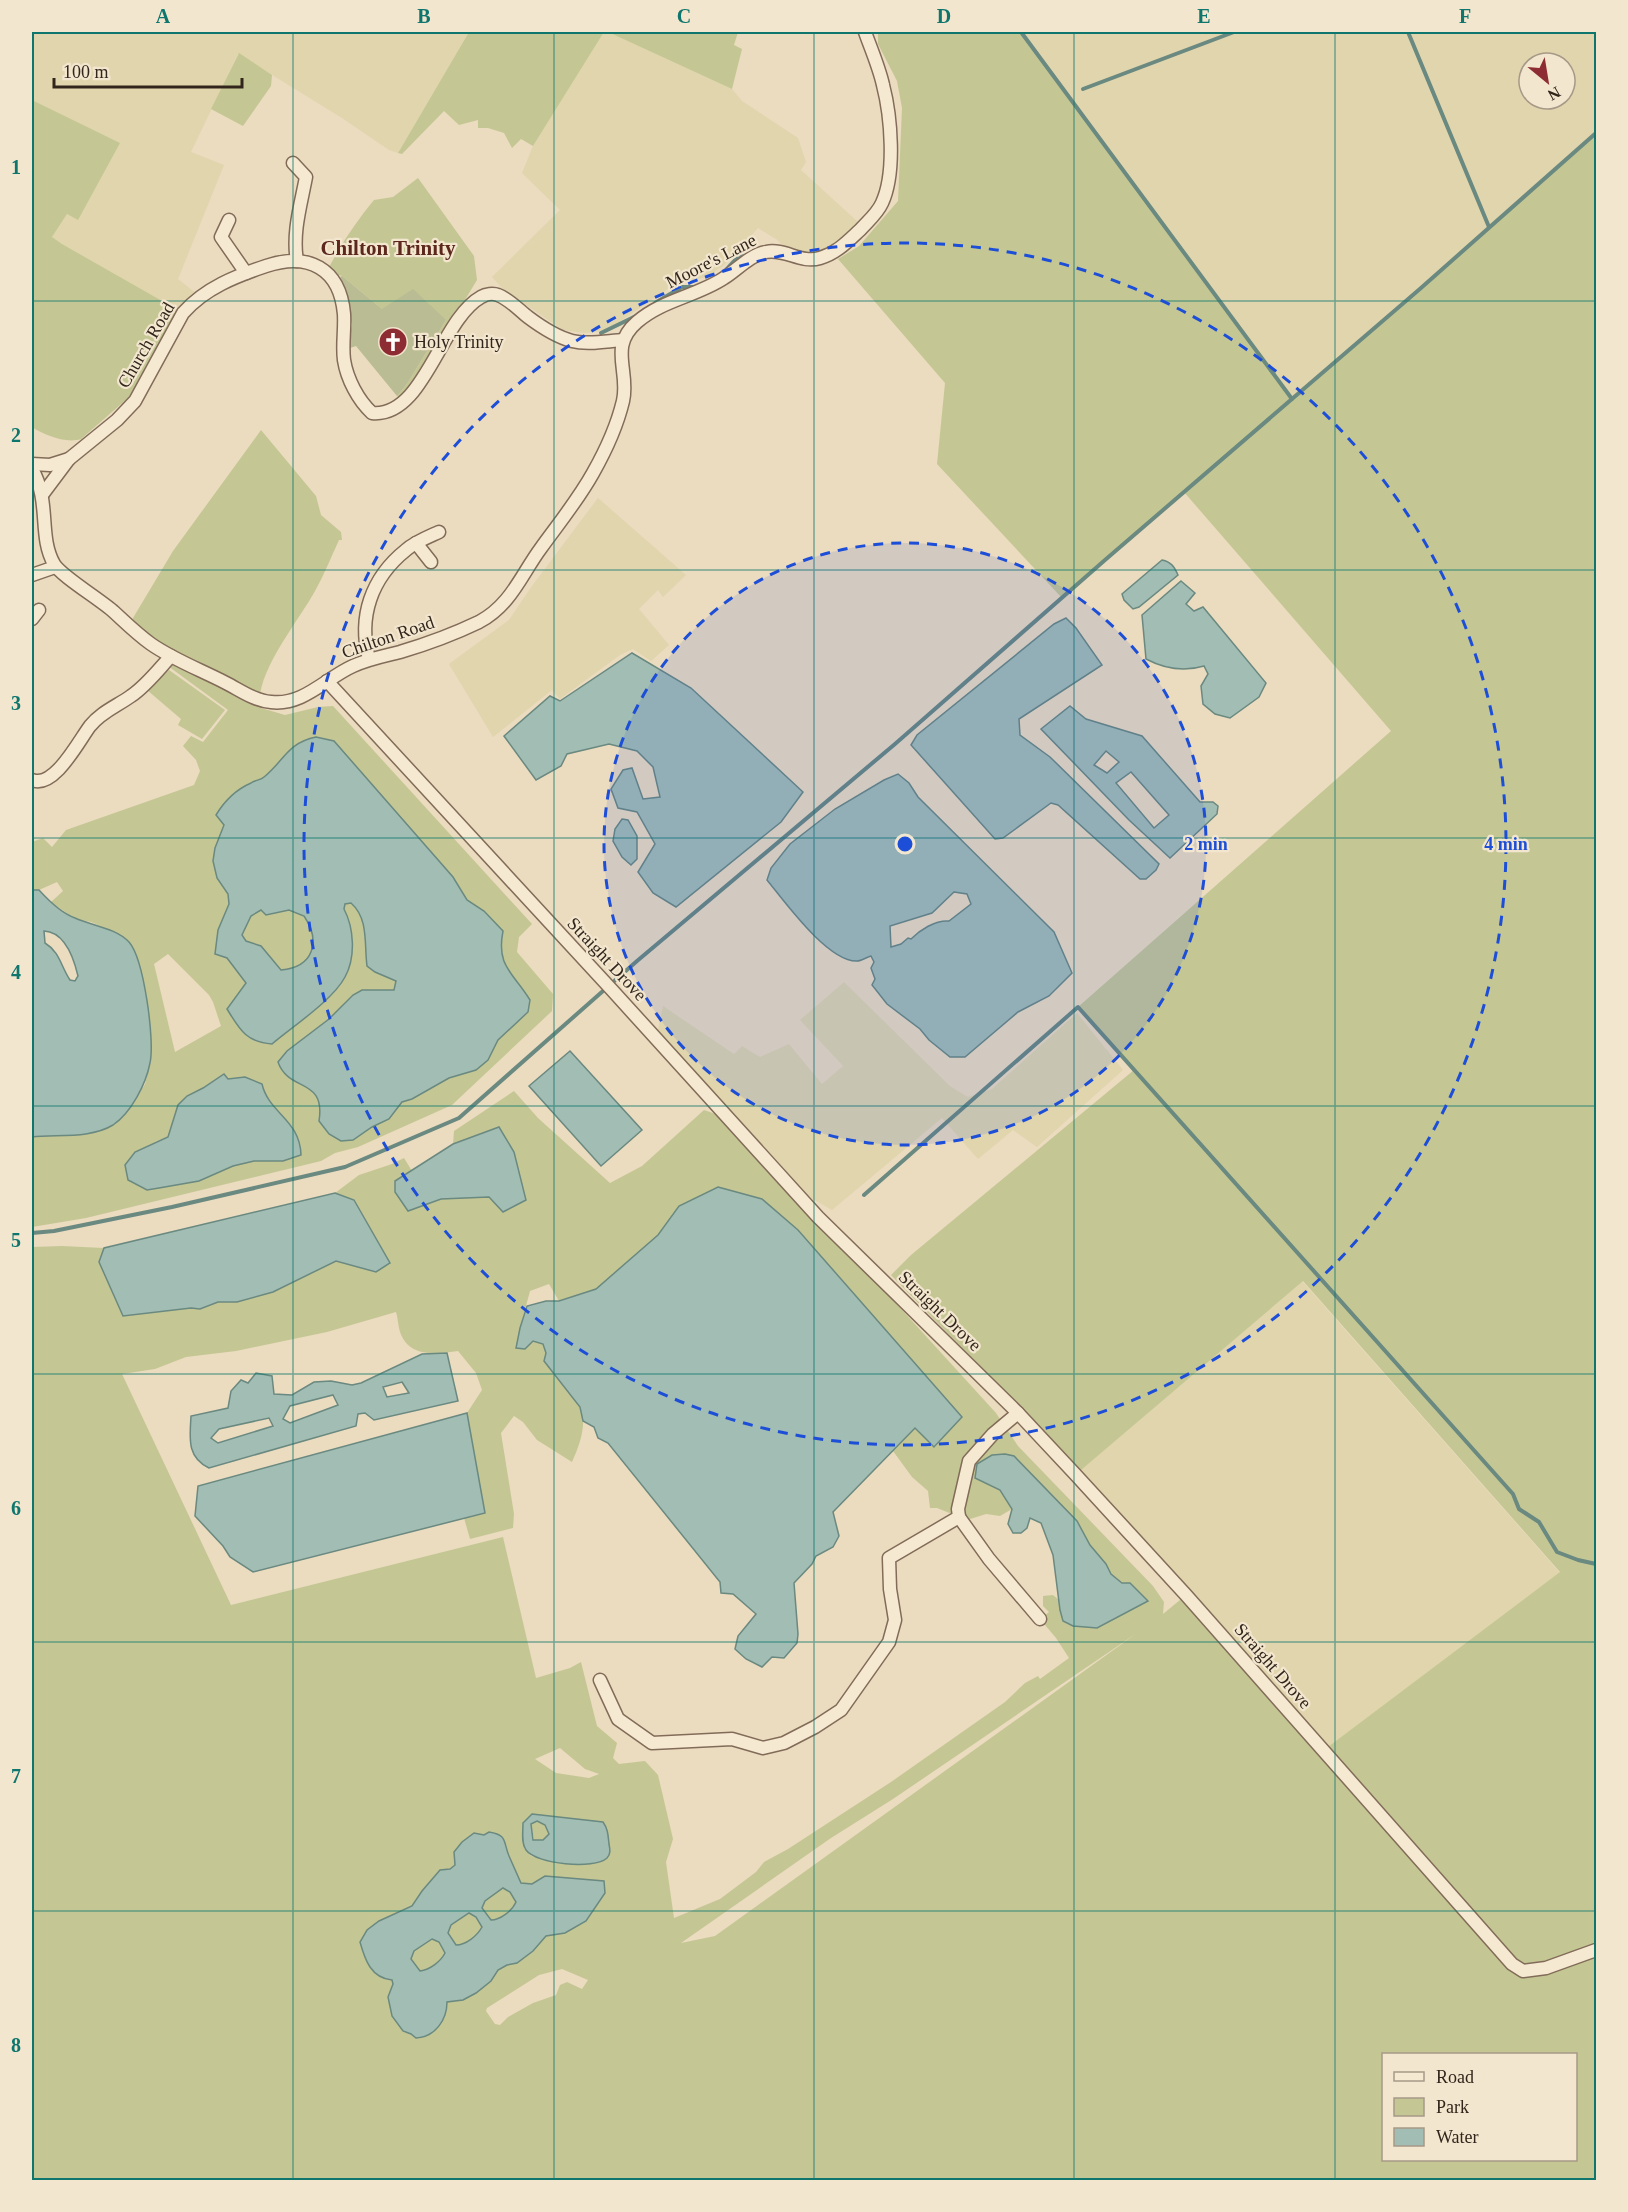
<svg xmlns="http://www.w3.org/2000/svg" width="1628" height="2212" font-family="'Times New Roman',serif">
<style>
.farmland{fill:#e0d5ad;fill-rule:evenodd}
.green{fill:#c4c794;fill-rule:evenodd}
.cemetery{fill:#babc93}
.water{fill:#a2bdb3;stroke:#6a8980;stroke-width:1.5;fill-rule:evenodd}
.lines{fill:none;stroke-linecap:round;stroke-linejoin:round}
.stream{stroke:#6a8980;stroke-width:4}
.street-casing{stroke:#826c59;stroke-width:15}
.street{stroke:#f6e9d2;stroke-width:12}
.grid{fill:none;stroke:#0f766e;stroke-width:1.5;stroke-opacity:0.55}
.ring{fill:none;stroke:#1d4ed8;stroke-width:3;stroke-dasharray:10 8}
.labels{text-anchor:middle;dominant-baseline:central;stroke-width:4.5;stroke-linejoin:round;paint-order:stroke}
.street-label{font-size:18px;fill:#32261c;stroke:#f3e6ce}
.poi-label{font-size:18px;fill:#32261c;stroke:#f3e6ce;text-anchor:start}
.quarter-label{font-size:21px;font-weight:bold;fill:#5c281e;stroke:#f3e6ce}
.centre{fill:#1d4ed8;stroke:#f3e6ce;stroke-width:3}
.ring-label{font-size:18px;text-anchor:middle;font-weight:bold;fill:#1d4ed8;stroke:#f3e6ce;stroke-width:4.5;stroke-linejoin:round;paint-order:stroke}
.neatline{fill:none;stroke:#0f766e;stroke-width:2}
.grid-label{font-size:20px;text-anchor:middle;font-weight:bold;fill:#0f766e}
</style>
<rect width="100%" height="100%" fill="#ebdbbf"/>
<!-- farmland -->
<g class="farmland">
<path d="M 32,32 L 469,32 L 398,153 L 389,150 L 342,118 L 238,54 L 191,152 L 224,165 L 178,279 L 197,294 L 178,310 L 62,244 L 52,237 L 67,214 L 78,219 L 119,143 L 32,100 Z"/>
<path d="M 604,32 L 608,32 L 732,89 L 742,101 L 798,138 L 806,162 L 801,170 L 859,223 L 830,249 L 814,255 L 804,255 L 784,246 L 776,239 L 758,228 L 724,265 L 707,277 L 675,284 L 606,331 L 584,333 L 563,330 L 504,290 L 492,277 L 560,210 L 522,173 L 533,146 Z"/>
<path d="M 1021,32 L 1596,32 L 1596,133 L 1421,288 L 1292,399 ZM 1529,63 L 1565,63 L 1565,99 L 1529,99 Z"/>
<path d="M 598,498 L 686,575 L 663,597 L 658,590 L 639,609 L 669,645 L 651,661 L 633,649 L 620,655 L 560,699 L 552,690 L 493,737 L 449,664 L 509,620 L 532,586 Z"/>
<path d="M 844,982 L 950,1086 L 968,1097 L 992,1089 L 1077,1013 L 1123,1070 L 1037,1147 L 1013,1130 L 978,1159 L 942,1118 L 832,1210 L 811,1198 L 658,1030 L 663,1006 L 734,1054 L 742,1046 L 760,1057 L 789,1044 L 822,1084 L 843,1066 L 800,1020 Z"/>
<path d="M 1302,1281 L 1560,1573 L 1324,1751 L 1075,1474 Z"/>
</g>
<!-- green -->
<g class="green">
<path d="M 469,32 L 604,32 L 533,146 L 521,139 L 512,148 L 504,133 L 488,128 L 478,128 L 478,120 L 459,125 L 444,111 L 402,154 L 398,153 Z"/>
<path d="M 608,32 L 738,32 L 734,45 L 742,49 L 732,89 Z"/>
<path d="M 878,32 L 1021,32 L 1292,398 L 1596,133 L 1596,2180 L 32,2180 L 32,1247 L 62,1246 L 104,1248 L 100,1262 L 191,1308 L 200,1309 L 218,1302 L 237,1302 L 273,1292 L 336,1261 L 375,1272 L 390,1264 L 355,1201 L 335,1193 L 359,1175 L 392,1164 L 404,1158 L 412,1171 L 395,1181 L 408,1211 L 441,1199 L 489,1197 L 503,1211 L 499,1127 L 453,1144 L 454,1131 L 514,1091 L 538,1118 L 610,1183 L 642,1166 L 704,1110 L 727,1118 L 996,1413 L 1018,1446 L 1153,1586 L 1164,1602 L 1163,1614 L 1186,1595 L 1324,1750 L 1560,1572 L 1303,1281 L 1081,1470 L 891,1275 L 911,1255 L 1134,1070 L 1078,1007 L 1391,731 L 1184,492 L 1062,598 L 937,464 L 945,383 L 838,259 L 859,246 L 898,201 L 902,108 L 897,81 L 878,44 ZM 762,1199 L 798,1230 L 961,1417 L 935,1447 L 915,1428 L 893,1451 L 912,1477 L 928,1491 L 930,1508 L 937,1508 L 967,1520 L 986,1514 L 1000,1516 L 1012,1509 L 1000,1490 L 975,1478 L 1077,1521 L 1090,1545 L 1106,1564 L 1111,1574 L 1148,1601 L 1096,1628 L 1073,1626 L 1060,1610 L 1059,1600 L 1053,1595 L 1043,1596 L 1043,1606 L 1049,1612 L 1040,1619 L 1056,1638 L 1069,1658 L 1040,1679 L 1038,1676 L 1025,1683 L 1005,1702 L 891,1782 L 788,1849 L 764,1862 L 756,1872 L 720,1899 L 674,1918 L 666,1862 L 673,1839 L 658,1775 L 645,1761 L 619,1764 L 613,1758 L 617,1743 L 597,1726 L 581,1662 L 570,1668 L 536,1678 L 503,1537 L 231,1605 L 122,1374 L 155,1369 L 186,1357 L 236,1351 L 327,1332 L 396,1312 C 398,1318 398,1326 400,1332 C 409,1358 436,1354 458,1351 L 476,1373 L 482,1390 L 467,1413 L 484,1513 L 464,1518 L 470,1539 L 513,1528 L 514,1514 L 501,1433 L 514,1416 L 523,1422 L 537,1440 L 572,1462 C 579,1447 588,1423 580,1407 C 573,1393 554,1374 544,1361 L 546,1353 L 543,1344 L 533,1341 L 520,1328 L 530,1291 L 549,1284 L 559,1301 L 596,1289 L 658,1235 L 680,1206 ZM 1137,1633 L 715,1936 L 681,1943 L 831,1838 L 893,1799 ZM 560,1748 L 585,1769 L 599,1774 L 589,1778 L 556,1773 L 535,1759 ZM 532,1814 L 543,1817 L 562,1817 L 575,1865 L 531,1856 L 524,1848 L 523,1823 ZM 562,1969 L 588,1980 L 582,1989 L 567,1982 L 560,1985 L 556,1995 L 533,2003 L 508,2017 L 500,2025 L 495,2024 L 486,2011 L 487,2008 L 539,1975 ZM 1384,2054 L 1576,2054 L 1576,2160 L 1384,2160 Z"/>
<path d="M 239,53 L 272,75 L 271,86 L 243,126 L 211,109 Z"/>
<path d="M 32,100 L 120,143 L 78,220 L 67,214 L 52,237 L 62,244 L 178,310 L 160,346 L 128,398 L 81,439 C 66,444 44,435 32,427 Z"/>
<path d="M 418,178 L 474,256 L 477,280 L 403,402 L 397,396 L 407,384 L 446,320 L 382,309 L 342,276 L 339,275 L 332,278 L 326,273 C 340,246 355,223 374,200 L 393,197 Z"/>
<path d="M 261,430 L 316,496 L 321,515 L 341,532 L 342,540 L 339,540 C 331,557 324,575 315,591 C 300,619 252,677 261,708 L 285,715 L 318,707 L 333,706 L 532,924 L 519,937 L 517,952 L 553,994 L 552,1011 L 452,1105 L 358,1147 L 335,1153 L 321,1161 L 86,1218 L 32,1227 L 32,1137 L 57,1134 L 134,1102 L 145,1084 L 151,1061 L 146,991 L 139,964 L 121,935 L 91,922 L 75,919 L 51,902 L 63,891 L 57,882 L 39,890 L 32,890 L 32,842 L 43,838 L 52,847 L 66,830 L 194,785 L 200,771 L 196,760 L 183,746 L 191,736 L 203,742 L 228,710 L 168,666 L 175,658 L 131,629 L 133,618 L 173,551 ZM 168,954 L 209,995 L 213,1002 L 221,1026 L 175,1052 L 154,964 ZM 224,1074 L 228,1079 L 245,1077 L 293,1127 L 283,1161 L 254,1161 L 233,1166 L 199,1181 L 147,1190 L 155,1142 L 168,1137 L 187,1096 L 203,1088 Z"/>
<path d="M 169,670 L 225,710 L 202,739 L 178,725 L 181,719 L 147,690 Z"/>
<path d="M 537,1821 L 545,1825 L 549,1834 L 543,1841 L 534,1840 L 531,1823 Z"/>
</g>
<!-- cemetery -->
<path class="cemetery" d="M 342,276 L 382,309 L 413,289 L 446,320 L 407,384 L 397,396 L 356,346 L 347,349 L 352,325 L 340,277 Z"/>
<!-- water -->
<g class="water">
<path d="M 1162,560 C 1171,562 1174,566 1178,575 L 1139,607 L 1133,609 L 1124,600 L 1122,594 Z"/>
<path d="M 1181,581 L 1195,593 L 1186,604 L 1194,611 L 1203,607 L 1266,683 L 1259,697 L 1230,718 L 1215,714 L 1203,704 L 1201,686 L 1208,674 L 1204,666 C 1184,672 1165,669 1146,659 L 1142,615 Z"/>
<path d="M 1066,618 L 1076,628 L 1102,665 L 1019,719 L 1020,735 L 1050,757 L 1159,864 L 1156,870 L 1146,879 L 1140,879 L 1058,805 L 1051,803 L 1003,838 L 995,839 L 911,745 L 917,735 L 1054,624 Z"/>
<path d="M 632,653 L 691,688 L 803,792 L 781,822 L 676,907 L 653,893 L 638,872 L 655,844 L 637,812 L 618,808 L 611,789 L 623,770 L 632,768 L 643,799 L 660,797 L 653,767 L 637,751 L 609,744 L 567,754 L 561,766 L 536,780 L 504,736 L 550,696 L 560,701 Z"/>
<path d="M 1070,706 L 1086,719 L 1142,736 L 1200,802 L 1213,802 L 1218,806 L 1217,814 L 1170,858 L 1129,820 L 1041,729 ZM 1106,751 L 1119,762 L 1107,773 L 1094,765 ZM 1131,772 L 1169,815 L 1154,828 L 1116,783 Z"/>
<path d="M 316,737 L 334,741 L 453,877 L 467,900 L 484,911 L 503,931 C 496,967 513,972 530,1000 L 528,1012 L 498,1040 L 488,1060 L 476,1070 L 449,1078 L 412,1099 L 402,1102 L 389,1119 L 372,1127 L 353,1140 L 341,1141 L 329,1134 L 319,1121 C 326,1077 289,1093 278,1062 L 287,1051 L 329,1019 L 353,995 L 362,990 L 394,990 L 396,981 L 375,972 L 367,966 C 364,944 369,919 351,903 L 345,904 L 344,909 C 354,928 356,957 345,977 C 333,1000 292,1027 272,1044 C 246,1042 240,1030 227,1009 L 246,983 L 227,958 L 215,954 L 218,930 L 229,904 L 228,894 L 217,878 L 213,861 L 215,848 L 224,825 L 216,815 C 225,800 235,790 251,783 C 255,780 261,780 264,777 C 284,761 287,743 316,737 ZM 261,910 L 266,915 L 289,910 L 304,916 C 321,941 314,967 281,970 L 261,946 L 246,941 L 242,935 L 251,916 Z"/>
<path d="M 898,774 L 909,783 L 918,797 L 1054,932 L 1072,973 L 1049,996 L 1018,1012 L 965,1057 L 950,1057 L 929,1040 L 920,1029 L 887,1004 L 872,985 L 875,979 L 871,968 L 874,962 L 871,956 C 867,957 861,961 857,961 C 828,962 785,902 767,880 L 771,868 L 790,844 L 835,809 L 884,780 ZM 954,892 L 967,894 L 971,904 L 949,921 C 935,920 920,930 911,939 L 908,938 L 901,944 L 891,947 L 890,926 L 932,913 Z"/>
<path d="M 622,819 L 628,820 L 637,836 L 637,859 L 631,865 L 622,857 L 613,841 L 615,829 Z"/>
<path d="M 32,890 L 39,890 C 49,901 61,913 75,918 C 93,926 116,928 129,942 C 144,959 155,1041 150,1063 C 146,1084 131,1113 113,1125 C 90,1139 57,1134 32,1137 ZM 44,931 C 65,932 74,959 78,976 L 75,981 L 70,980 C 61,967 60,952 45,943 Z"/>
<path d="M 570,1051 L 642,1130 L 601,1166 L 529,1086 Z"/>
<path d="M 224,1074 L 228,1079 L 245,1077 L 262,1084 C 269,1114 300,1119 301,1155 L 283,1161 L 254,1161 L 233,1166 L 199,1181 L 159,1188 L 147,1190 L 128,1180 L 125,1165 L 135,1152 L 168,1137 L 178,1105 L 187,1096 L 203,1088 Z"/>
<path d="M 499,1127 L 514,1152 L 526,1200 L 503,1212 L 489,1197 L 441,1199 L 408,1211 L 395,1192 L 395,1181 L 453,1144 Z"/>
<path d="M 718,1187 L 762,1199 L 798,1230 L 962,1417 L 934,1447 L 915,1428 L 833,1512 L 839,1536 L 833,1547 L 816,1556 L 812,1564 L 794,1583 L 798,1634 L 797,1643 L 784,1658 L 772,1657 L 762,1667 L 746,1659 L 735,1649 L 738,1636 L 756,1614 L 733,1594 L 721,1593 L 720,1582 L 608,1443 L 598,1438 L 594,1427 L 583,1421 L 580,1407 L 544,1361 L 546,1353 L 543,1344 L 533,1341 L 525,1349 L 516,1348 L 520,1328 L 527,1306 L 546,1301 L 559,1301 L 596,1289 L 658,1235 L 679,1206 Z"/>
<path d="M 335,1193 L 354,1200 L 390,1263 L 376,1272 L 336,1261 L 273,1292 L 237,1302 L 218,1302 L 200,1309 L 191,1308 L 123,1316 L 99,1262 L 104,1248 Z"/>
<path d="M 447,1353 L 458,1401 L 374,1420 L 365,1413 L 358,1414 L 356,1426 L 209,1468 C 186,1457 190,1437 191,1416 L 228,1408 L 231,1391 L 241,1380 L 248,1383 L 256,1373 L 272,1376 L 274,1394 L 292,1395 L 314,1382 L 331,1381 L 352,1385 L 361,1383 L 422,1354 ZM 402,1382 L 409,1393 L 387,1397 L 383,1387 ZM 333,1395 L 338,1405 L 290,1423 L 283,1419 L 290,1406 ZM 269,1418 L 273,1426 L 218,1443 L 211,1438 L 219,1429 Z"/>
<path d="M 467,1413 L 485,1513 L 253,1572 L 230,1557 L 223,1546 L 195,1516 L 198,1486 Z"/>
<path d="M 1005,1454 L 1014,1456 L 1077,1521 L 1090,1545 L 1106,1564 L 1111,1574 L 1122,1583 L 1130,1583 L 1148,1601 L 1097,1628 L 1073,1626 L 1063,1621 L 1060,1610 L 1053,1555 L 1041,1523 L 1030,1518 L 1027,1528 L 1021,1533 L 1013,1533 L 1008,1524 L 1012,1509 L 1000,1490 L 975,1478 L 977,1464 L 992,1455 Z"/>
<path d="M 532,1814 L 603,1822 C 608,1829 608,1835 609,1844 C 610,1849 611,1854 607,1858 C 594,1870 536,1864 526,1850 C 521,1843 523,1832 523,1823 ZM 537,1821 L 545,1825 L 549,1834 L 543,1840 L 533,1840 L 531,1824 Z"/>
<path d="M 489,1832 C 508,1835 503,1842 509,1856 C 513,1865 517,1874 521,1883 L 532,1884 L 545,1876 L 604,1881 L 605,1893 L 586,1921 L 565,1933 L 546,1936 L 533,1951 L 517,1963 L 507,1965 L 498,1970 L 491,1981 L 476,1993 L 463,2000 L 447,2002 C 447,2020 435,2037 416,2038 L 411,2034 L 403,2031 L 392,2016 L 388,1997 L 393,1984 L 392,1980 C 371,1978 365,1960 360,1942 L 367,1930 L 379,1921 L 412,1906 L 422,1891 L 440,1870 L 450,1869 L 455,1865 L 454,1852 L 462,1842 L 474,1833 L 484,1835 ZM 503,1888 L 510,1892 L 516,1902 C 512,1911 500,1920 491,1920 L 482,1908 L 485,1901 ZM 469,1913 L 476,1917 L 482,1927 C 477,1936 466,1945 456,1945 L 448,1933 L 451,1925 ZM 432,1939 L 439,1942 L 445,1953 C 441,1961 430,1970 420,1971 L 411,1959 L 414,1951 Z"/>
</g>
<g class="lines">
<!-- stream -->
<g class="stream">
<path d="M 1021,32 L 1292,399"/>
<path d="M 1408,32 L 1489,227"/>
<path d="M 1083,89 L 1234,32"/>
<path d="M 724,272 L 748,246"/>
<path d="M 655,303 L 682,287 L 694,287"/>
<path d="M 601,333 L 636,316"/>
<path d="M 864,1195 L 1078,1007 L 1513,1494 L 1519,1509 L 1539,1522 L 1557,1552 L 1578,1560 L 1596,1564"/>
<path d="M 32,1233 L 54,1231 L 172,1207 L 345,1167 L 459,1118 L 637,961 L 895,744 L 1105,560 L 1421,288 L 1596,133"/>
</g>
<!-- street casing -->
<g class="street-casing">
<g id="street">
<path d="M 293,163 L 306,177 C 301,204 292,233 297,261"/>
<path d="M 229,220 L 221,237 L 246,273"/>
<path d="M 69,459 L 117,420 L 135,401 L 183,313 C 205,288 236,276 266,266 C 308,252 340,268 344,314 C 345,330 342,345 344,360 C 347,379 358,400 372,413 C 424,418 440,320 481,297 C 486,294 493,293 498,295 C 509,299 519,310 528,317 C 540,326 557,337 572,341 C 588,345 607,341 623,340"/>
<path d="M 32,464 L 50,465 L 69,459 L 42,495"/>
<path d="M 32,469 C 51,502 38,536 54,564 C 61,576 101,600 114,612 C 126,623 137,634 151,644 C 174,660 201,670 226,683 C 240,690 255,701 271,702 C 303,706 326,678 353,666 C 368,659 384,656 400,652 C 427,644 454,634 479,622 C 511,605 521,575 541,548 C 559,523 578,500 593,473 C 606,450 617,426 623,401 C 630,371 608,347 637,322 C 662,300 697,296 724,278 C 737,270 750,255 766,252 C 785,248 801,264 820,258 C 837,253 848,241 860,230 C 868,221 877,214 882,203 C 896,173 891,116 883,85 C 879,67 871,49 865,32"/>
<path d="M 416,543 L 431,562"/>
<path d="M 32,575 L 55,567"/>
<path d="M 32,619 L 39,610"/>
<path d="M 369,659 C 358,617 371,578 406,550 C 415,542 428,537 439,532"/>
<path d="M 327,681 L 612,990 L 818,1217 L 1018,1413 L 1075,1474 L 1186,1595 L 1512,1964 L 1523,1971 L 1546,1968 L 1596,1950"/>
<path d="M 32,780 C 54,789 78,742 90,726 C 101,712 117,706 131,696 C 146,686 159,669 171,656"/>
<path d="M 959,1517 L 989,1559 L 1040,1619"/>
<path d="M 600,1680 L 618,1719 L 652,1743 L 732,1739 L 763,1748 L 784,1743 L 815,1727 L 841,1710 L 889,1642 L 895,1620 L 890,1589 L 889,1558 L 959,1517 L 958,1509 L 969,1461 L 993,1434 L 1018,1413"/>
</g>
</g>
<!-- street -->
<use href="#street" class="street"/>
</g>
<!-- grid -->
<path class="grid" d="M 293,32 L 293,2180M 554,32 L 554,2180M 814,32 L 814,2180M 1074,32 L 1074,2180M 1335,32 L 1335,2180M 32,301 L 1596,301M 32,570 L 1596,570M 32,838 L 1596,838M 32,1106 L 1596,1106M 32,1374 L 1596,1374M 32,1642 L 1596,1642M 32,1911 L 1596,1911"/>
<!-- distance rings -->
<circle cx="905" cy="844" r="301" fill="#1d4ed8" fill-opacity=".12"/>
<g class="ring">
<circle cx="905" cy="844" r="301"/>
<circle cx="905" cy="844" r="601"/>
</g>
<!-- icons -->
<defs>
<g id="church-disc" transform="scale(1.5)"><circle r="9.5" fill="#8d2c32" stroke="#f3e6ce"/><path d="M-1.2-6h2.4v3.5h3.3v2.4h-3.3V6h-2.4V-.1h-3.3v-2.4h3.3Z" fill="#fff"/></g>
</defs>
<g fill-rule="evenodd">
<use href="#church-disc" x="393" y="342"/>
</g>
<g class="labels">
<!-- street labels -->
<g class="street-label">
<text transform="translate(711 261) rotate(-27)">Moore's Lane</text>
<text transform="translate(146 345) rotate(-60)">Church Road</text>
<text transform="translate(388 637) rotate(-19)">Chilton Road</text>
<text transform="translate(607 959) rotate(47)">Straight Drove</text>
<text transform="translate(940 1311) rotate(44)">Straight Drove</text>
<text transform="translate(1273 1666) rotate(49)">Straight Drove</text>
</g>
<!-- poi labels -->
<g class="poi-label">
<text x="414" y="342">Holy Trinity</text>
</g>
<!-- quarter labels -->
<g class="quarter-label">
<text x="388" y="248">Chilton Trinity</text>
</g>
</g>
<circle cx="905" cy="844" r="9" class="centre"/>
<g class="ring-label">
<text x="1206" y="850">2 min</text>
<text x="1506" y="850">4 min</text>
</g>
<!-- border -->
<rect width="1628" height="2212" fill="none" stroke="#f3e6ce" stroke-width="66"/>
<!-- legend -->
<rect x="1382" y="2053" width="195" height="108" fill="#f3e6ce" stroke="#a69987" stroke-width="1.5"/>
<rect x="1394" y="2072" width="30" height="9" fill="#f6e9d2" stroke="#a69987" stroke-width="1.5"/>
<text x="1436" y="2083" font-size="18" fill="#32261c">Road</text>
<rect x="1394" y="2098" width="30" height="18" fill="#c4c794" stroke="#a69987" stroke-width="1.5"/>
<text x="1436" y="2113" font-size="18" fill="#32261c">Park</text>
<rect x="1394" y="2128" width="30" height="18" fill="#a2bdb3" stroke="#a69987" stroke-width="1.5"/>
<text x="1436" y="2143" font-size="18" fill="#32261c">Water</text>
<!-- north arrow -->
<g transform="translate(1547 81) rotate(150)"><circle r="28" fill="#f3e6ce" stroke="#a69987" stroke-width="1.5"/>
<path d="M0-4.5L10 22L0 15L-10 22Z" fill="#8d2c32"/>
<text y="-9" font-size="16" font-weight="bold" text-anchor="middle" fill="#32261c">N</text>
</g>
<!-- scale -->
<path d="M54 78v9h188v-9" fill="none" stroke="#32261c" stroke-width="3"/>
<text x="63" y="78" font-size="18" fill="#32261c" stroke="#f3e6ce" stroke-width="4.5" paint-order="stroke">100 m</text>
<rect x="33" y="33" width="1562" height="2146" class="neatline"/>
<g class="grid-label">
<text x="163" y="23">A</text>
<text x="424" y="23">B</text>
<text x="684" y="23">C</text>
<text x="944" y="23">D</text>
<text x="1204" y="23">E</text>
<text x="1465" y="23">F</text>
<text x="16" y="174">1</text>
<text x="16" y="442">2</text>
<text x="16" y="710">3</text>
<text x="16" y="979">4</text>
<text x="16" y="1247">5</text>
<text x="16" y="1515">6</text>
<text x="16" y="1783">7</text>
<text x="16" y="2052">8</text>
</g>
</svg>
